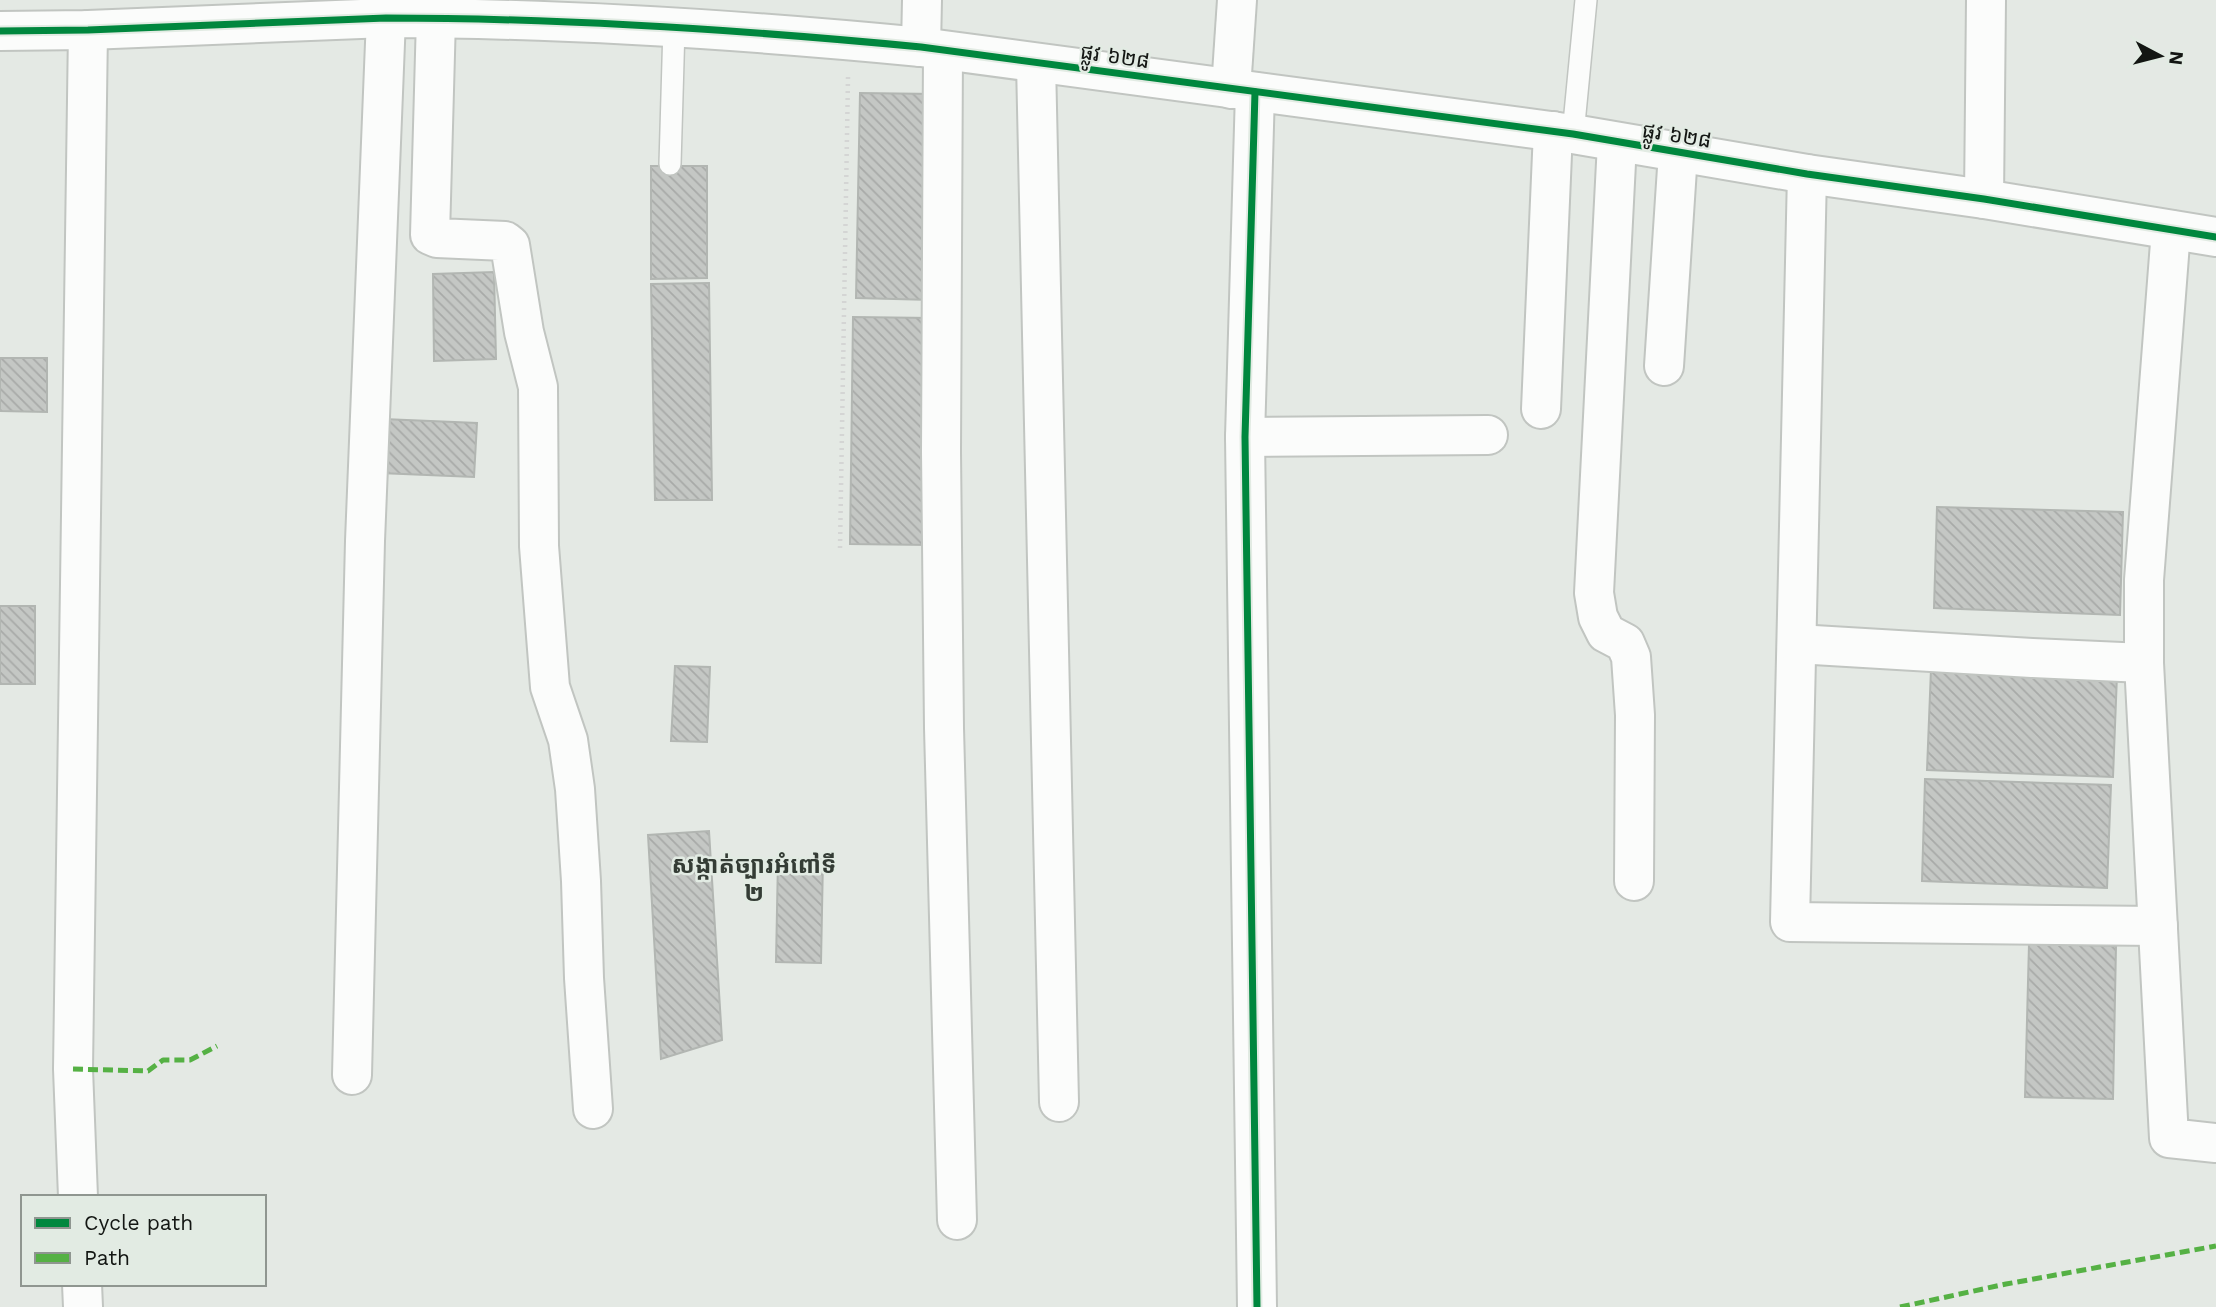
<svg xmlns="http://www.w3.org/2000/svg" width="2216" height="1307" font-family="'Work Sans','Noto Sans Khmer',sans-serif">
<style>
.building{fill:url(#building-back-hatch);stroke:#b2b6b2;stroke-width:2}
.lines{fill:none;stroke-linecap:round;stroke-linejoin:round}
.lane-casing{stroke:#c1c5c1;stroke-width:24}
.street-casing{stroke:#c1c5c1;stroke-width:42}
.path{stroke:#d4d5d4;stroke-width:4.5;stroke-dasharray:2 5;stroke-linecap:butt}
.lane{stroke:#fbfcfb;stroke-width:21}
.street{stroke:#fbfcfb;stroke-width:38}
.quiet{stroke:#55b144;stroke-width:5;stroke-dasharray:10 5;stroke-linecap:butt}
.cycleway-casing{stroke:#e2ebe3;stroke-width:11}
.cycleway{stroke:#00873e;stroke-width:7}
.labels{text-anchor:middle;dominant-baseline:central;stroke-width:5;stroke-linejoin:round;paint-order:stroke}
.street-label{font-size:21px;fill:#131613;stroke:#e2ebe3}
.quarter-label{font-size:24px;font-weight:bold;fill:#343c35;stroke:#e2ebe3}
</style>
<defs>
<pattern id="building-back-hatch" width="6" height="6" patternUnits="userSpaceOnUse" patternTransform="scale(1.75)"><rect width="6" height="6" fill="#c4c7c4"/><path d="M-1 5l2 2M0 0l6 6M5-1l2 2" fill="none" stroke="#a8aaa8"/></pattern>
</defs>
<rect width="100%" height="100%" fill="#e4e9e4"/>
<!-- building -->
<g class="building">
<path d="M 860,93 L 935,94 L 932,300 L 856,298 Z"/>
<path d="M 651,166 L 707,166 L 707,278 L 651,279 Z"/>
<path d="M 494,272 L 496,359 L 434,361 L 433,274 Z"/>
<path d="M 709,283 L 712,500 L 655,500 L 651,284 Z"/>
<path d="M 853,317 L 932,318 L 930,545 L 850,544 Z"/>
<path d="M 0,358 L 47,358 L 47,412 L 0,411 Z"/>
<path d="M 383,419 L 477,423 L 474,477 L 380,473 Z"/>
<path d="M 1937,507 L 2123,512 L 2120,615 L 1934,608 Z"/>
<rect x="0" y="606" width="35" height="78"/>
<path d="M 675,666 L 710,667 L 707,742 L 671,741 Z"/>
<path d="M 1931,669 L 2117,675 L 2113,777 L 1927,770 Z"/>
<path d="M 1925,779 L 2111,785 L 2107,888 L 1922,881 Z"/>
<path d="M 709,831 L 722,1040 L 661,1059 L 648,835 Z"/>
<path d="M 778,859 L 823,859 L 821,963 L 776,962 Z"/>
<path d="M 2029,944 L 2116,946 L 2113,1099 L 2025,1097 Z"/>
</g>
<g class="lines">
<!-- lane casing -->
<g class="lane-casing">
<g id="lane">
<path d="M 1573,134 L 1586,0"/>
<path d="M 670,164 L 674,27"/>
</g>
</g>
<!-- street casing -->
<g class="street-casing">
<g id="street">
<path d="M 436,18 L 430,235 L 437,238 L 505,241 L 510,245 L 524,332 L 538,387 L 539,546 L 550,687 L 568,740 L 575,789 L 581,881 L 584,978 L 593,1109"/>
<path d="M 0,31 L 88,30 L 386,18 C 565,18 744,30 921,47 L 1573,134 L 1807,174 L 1984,199 L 2216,237"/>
<path d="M 921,47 L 922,0"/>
<path d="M 943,51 L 941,452 L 944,728 L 957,1220"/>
<path d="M 1036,63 L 1059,1102"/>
<path d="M 1231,89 L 1237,0"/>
<path d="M 1255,92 L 1245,437 L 1257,1307"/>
<path d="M 1617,143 L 1594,593 L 1598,617 L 1606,633 L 1625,643 L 1631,657 L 1635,715 L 1634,881"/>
<path d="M 1807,174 L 1790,922 L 2158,926"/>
<path d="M 1984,199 L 1986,0"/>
<path d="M 2171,230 L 2144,580 L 2144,663 L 2169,1138 L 2216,1143"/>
<path d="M 1664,366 L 1678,153"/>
<path d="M 1541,409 L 1553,131"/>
<path d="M 1245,437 L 1488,435"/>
<path d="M 1797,644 L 2032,658 L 2144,663"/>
<path d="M 352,1075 L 365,541 L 386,18"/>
<path d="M 78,1197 L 73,1069 L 88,30"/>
<path d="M 82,1284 L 83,1307"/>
</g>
</g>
<!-- path -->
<path class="path" d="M 840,548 L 848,77"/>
<!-- lane -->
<use href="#lane" class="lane"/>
<!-- street -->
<use href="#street" class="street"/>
<!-- quiet -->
<g class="quiet">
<path d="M 73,1069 L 148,1071 L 163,1060 L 190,1060 L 217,1046"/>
<path d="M 1900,1307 L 2006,1284 L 2216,1246"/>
</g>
<!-- cycleway casing -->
<g class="cycleway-casing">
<g id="cycleway">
<path d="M 0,31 L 88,30 L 386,18 C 565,18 744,30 921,47 L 1573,134 L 1807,174 L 1984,199 L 2216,237"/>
<path d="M 1255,92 L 1245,437 L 1257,1307"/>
</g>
</g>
<!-- cycleway -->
<use href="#cycleway" class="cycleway"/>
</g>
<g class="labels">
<!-- street labels -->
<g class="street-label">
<text transform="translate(1115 56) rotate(8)">ផ្លូវ ៦២៨</text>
<text transform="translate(1677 135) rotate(9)">ផ្លូវ ៦២៨</text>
</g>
<!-- quarter labels -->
<g class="quarter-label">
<text x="754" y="865">សង្កាត់ច្បារអំពៅទី<tspan x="754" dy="28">២</tspan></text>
</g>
</g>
<!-- legend -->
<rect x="21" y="1195" width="245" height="91" fill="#e2ebe3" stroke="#8f9690" stroke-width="2"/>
<rect x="35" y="1218" width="35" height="10" fill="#00873e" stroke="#8f9690" stroke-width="2"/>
<text x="84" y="1230" font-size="21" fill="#131613">Cycle path</text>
<rect x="35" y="1253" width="35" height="10" fill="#55b144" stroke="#8f9690" stroke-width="2"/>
<text x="84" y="1265" font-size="21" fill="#131613">Path</text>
<!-- north arrow -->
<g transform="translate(2160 56) rotate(97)" stroke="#e2ebe3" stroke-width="5" paint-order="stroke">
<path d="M0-5L12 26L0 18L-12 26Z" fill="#131613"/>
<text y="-10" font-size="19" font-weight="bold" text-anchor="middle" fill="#131613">N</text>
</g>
</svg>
